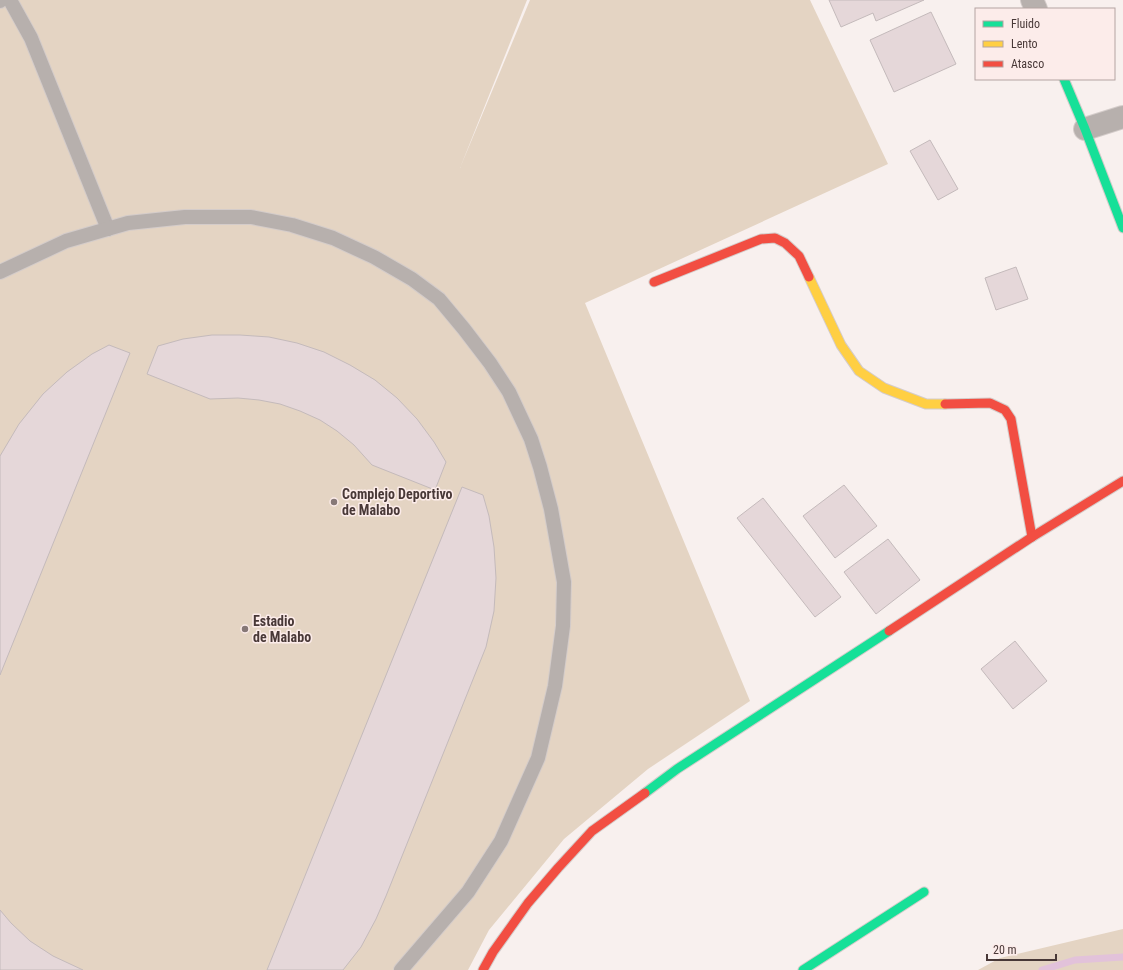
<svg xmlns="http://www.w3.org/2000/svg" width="1123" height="970" font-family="'Roboto Condensed',sans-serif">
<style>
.green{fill:#e4d4c3}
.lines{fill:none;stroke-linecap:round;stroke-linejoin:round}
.stream{stroke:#e2c2da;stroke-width:7}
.building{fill:#e5d7d9;stroke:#c4babb}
.lane-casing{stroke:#d4ccca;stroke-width:16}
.street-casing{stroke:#d4ccca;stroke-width:24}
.fast-casing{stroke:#d4ccca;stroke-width:11}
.slow-casing{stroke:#d4ccca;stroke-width:11}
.jam-casing{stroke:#d4ccca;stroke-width:11}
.lane{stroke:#b7b0ad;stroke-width:14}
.street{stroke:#b7b0ad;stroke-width:22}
.fast{stroke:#16e098;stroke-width:9}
.slow{stroke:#ffcf43;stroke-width:9}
.jam{stroke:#f24e42;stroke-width:9}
.poi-dot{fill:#867877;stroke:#fcecea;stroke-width:1.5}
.labels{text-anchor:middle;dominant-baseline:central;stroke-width:3;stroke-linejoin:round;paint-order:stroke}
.poi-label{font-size:14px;font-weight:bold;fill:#483837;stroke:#fcecea;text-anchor:start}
</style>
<rect width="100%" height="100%" fill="#f8f0ee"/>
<!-- green -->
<g class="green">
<path d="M 0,0 L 527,0 L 460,168 L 530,0 L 810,0 L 888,164 L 585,303 L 750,701 L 648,769 L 564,839 L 489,930 L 468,970 L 0,970 Z"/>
<path d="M 1123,929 L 1123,970 L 978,970 L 1000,958 Z"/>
</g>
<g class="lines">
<!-- stream -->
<path class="stream" d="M 1042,970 L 1075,960 L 1123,957"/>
</g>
<!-- building -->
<g class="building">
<path d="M 829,0 L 924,0 L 876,21 L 873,13 L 841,27 Z"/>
<path d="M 931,12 L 956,64 L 894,92 L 870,40 Z"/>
<path d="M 930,140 L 958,189 L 938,200 L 910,151 Z"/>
<path d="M 1016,267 L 1028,299 L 996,310 L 985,278 Z"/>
<path d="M 212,335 L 240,335 L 269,337 L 297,343 L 324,352 L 350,365 L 375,380 L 397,398 L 417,419 L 434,442 L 446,462 L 435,490 L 372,465 L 354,445 L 337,431 L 320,420 L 300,411 L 280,404 L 259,400 L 238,398 L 210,399 L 147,374 L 158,346 L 183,339 Z"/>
<path d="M 109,345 L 130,353 L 0,675 L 0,456 L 19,424 L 43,394 L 67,372 L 92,354 Z"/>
<path d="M 844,485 L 877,526 L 835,558 L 803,516 Z"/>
<path d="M 462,487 L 483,495 L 489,516 L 494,547 L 496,578 L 494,611 L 486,647 L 386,896 L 376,919 L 361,947 L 343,970 L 267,970 Z"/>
<path d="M 763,498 L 841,597 L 815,617 L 737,518 Z"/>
<path d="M 888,539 L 920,580 L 876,614 L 844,572 Z"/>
<path d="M 1015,641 L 1047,681 L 1013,709 L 981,669 Z"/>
<path d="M 0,910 L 11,923 L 30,941 L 53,956 L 83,970 L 0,970 Z"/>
</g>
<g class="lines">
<!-- lane casing -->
<g class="lane-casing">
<g id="lane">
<path d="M 10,0 L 31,38 L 108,229"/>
<path d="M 0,1 L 0,0"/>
<path d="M 0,272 L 66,241 L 128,223 L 185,217 L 251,217 L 292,225 L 333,238 L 374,257 L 412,279 L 439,299 L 464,329 L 490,363 L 509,392 L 531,439 L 540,467 L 551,509 L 564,582 L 563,626 L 555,686 L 538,758 L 501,841 L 468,892 L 401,970"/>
</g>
</g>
<!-- street casing -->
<g class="street-casing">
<g id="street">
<path d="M 1032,0 L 1036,9"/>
<path d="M 1085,129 L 1123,117"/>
</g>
</g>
<!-- fast casing -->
<g class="fast-casing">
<g id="fast">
<path d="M 1064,79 L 1085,129 L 1123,228"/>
<path d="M 645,793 L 677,769 L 889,631"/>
<path d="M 803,970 L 924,892"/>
</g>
</g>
<!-- slow casing -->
<g class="slow-casing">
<path id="slow" d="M 809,277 L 841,345 L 859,371 L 884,388 L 926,404 L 945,404"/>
</g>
<!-- jam casing -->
<g class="jam-casing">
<g id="jam">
<path d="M 654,282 L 761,239 L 775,238 L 785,243 L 799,256 L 809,277"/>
<path d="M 945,404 L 990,403 L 1005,410 L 1011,419 L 1032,537"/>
<path d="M 889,631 L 1032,537 L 1123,481"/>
<path d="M 483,970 L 493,952 L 528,903 L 558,868 L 592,831 L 645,793"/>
</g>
</g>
<!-- lane -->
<use href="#lane" class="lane"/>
<!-- street -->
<use href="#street" class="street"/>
<!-- fast -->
<use href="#fast" class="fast"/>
<!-- slow -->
<use href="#slow" class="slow"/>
<!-- jam -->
<use href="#jam" class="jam"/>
</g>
<!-- markers -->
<g class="poi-dot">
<circle cx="334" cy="502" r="4"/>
<circle cx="245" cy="629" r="4"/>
</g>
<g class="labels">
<!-- poi labels -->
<g class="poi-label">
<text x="342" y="494">Complejo Deportivo<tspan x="342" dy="16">de Malabo</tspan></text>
<text x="253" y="621">Estadio<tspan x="253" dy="16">de Malabo</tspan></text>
</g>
</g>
<!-- legend -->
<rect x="975" y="8" width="140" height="72" fill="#fcecea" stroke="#b4a4a2"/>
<rect x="983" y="21" width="20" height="6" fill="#16e098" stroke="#b4a4a2"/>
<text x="1011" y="28" font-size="12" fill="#483837">Fluido</text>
<rect x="983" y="41" width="20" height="6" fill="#ffcf43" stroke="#b4a4a2"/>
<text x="1011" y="48" font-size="12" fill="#483837">Lento</text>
<rect x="983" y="61" width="20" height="6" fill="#f24e42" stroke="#b4a4a2"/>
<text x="1011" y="68" font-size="12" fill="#483837">Atasco</text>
<!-- scale -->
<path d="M987 954v6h69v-6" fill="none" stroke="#483837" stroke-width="2"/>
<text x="993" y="954" font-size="12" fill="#483837" stroke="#fcecea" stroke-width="3" paint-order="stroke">20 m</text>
</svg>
